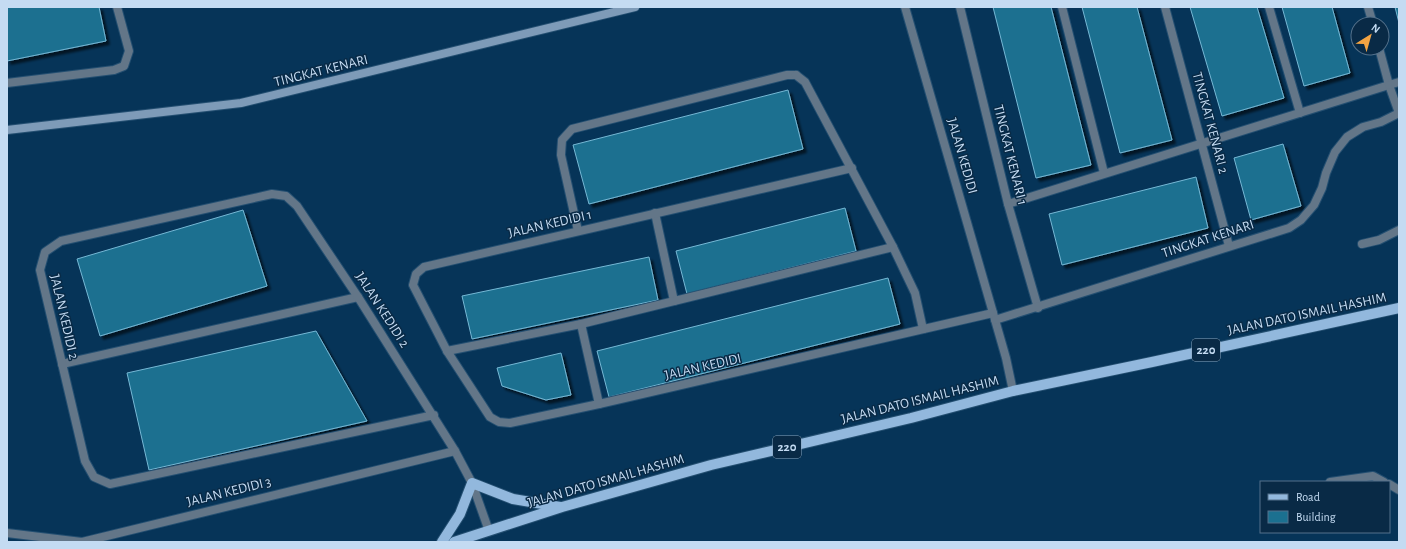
<svg xmlns="http://www.w3.org/2000/svg" width="1406" height="549" font-family="'Alegreya Sans',sans-serif">
<style>
.building{fill:#1b7090;stroke:#76b8d5;filter:url(#shadow)}
.lines{fill:none;stroke-linecap:round;stroke-linejoin:round}
.lane-casing{stroke:#244f71;stroke-width:10}
.street-casing{stroke:#244f71;stroke-width:10}
.secondary-casing{stroke:#244f71;stroke-width:10}
.primary-casing{stroke:#244f71;stroke-width:12}
.lane{stroke:#637688;stroke-width:8}
.street{stroke:#637688;stroke-width:8}
.secondary{stroke:#7e9bb8;stroke-width:8}
.primary{stroke:#92b8dd;stroke-width:10}
.labels{text-anchor:middle;dominant-baseline:central;stroke-width:3;stroke-linejoin:round;paint-order:stroke}
.shield{fill:#092a46;stroke:#8ca6be;stroke-width:1}
.shield-label{font-size:13px;font-weight:bold;fill:#c4dbf2}
.street-label{font-size:14px;fill:#c4dbf2;stroke:#092a46}
</style>
<defs>
<filter id="shadow"><feDropShadow dx="3.5" dy="3.5" stdDeviation="1" flood-color="#0009"/></filter>
</defs>
<rect width="100%" height="100%" fill="#063458"/>
<!-- building -->
<g class="building">
<path d="M 7,7 L 99,7 L 106,41 L 7,61 Z"/>
<path d="M 993,7 L 1051,7 L 1091,165 L 1036,178 Z"/>
<path d="M 1082,7 L 1137,7 L 1172,140 L 1120,153 Z"/>
<path d="M 1190,7 L 1257,7 L 1284,98 L 1222,116 Z"/>
<path d="M 1282,7 L 1332,7 L 1350,73 L 1304,86 Z"/>
<path d="M 1395,7 L 1399,7 L 1399,23 Z"/>
<path d="M 788,90 L 803,149 L 589,204 L 573,145 Z"/>
<path d="M 1283,144 L 1301,206 L 1251,220 L 1234,158 Z"/>
<path d="M 1196,177 L 1208,228 L 1062,265 L 1049,214 Z"/>
<path d="M 845,208 L 856,251 L 687,294 L 676,251 Z"/>
<path d="M 243,210 L 267,286 L 100,336 L 77,259 Z"/>
<path d="M 649,257 L 658,300 L 472,339 L 462,296 Z"/>
<path d="M 888,278 L 900,324 L 609,397 L 597,351 Z"/>
<path d="M 316,331 L 367,421 L 149,470 L 127,373 Z"/>
<path d="M 561,353 L 571,395 L 546,400 L 502,386 L 497,368 Z"/>
</g>
<g class="lines">
<!-- lane casing -->
<g class="lane-casing">
<g id="lane">
<path d="M 1062,7 L 1104,173"/>
<path d="M 1269,7 L 1300,113"/>
<path d="M 7,83 L 114,70 L 124,66 L 129,51 L 117,7"/>
<path d="M 1008,204 L 1389,85"/>
<path d="M 655,213 L 674,301"/>
<path d="M 578,231 L 561,155 L 562,140 L 572,129 L 787,75 L 796,75"/>
<path d="M 1362,244 L 1379,240 L 1399,230"/>
<path d="M 581,324 L 599,404"/>
<path d="M 447,351 L 581,324 L 893,247"/>
<path d="M 62,364 L 358,297"/>
</g>
</g>
<!-- street casing -->
<g class="street-casing">
<g id="street">
<path d="M 905,7 L 1006,358 L 1013,391"/>
<path d="M 960,7 L 1008,204 L 1038,308"/>
<path d="M 1165,7 L 1229,246"/>
<path d="M 1368,7 L 1373,24"/>
<path d="M 1379,48 L 1389,85 L 1399,113"/>
<path d="M 796,75 L 805,82 L 893,247 L 915,293 L 923,329"/>
<path d="M 1389,85 L 1399,82"/>
<path d="M 852,168 L 424,267 L 416,274 L 413,285 L 447,351 L 490,417 L 499,422 L 510,423 L 599,404 L 993,313"/>
<path d="M 995,320 L 1289,228 L 1301,220 L 1314,205 L 1322,188 L 1326,173 L 1335,152 L 1347,137 L 1363,127 L 1381,122 L 1399,113"/>
<path d="M 434,415 L 110,484 L 94,477 L 85,461 L 40,270 L 45,252 L 61,241 L 272,194 L 286,196 L 297,206 L 358,297 L 455,451 L 472,483 L 489,531"/>
<path d="M 1330,482 L 1373,476 L 1384,482"/>
<path d="M 1389,484 L 1399,490"/>
<path d="M 7,533 L 82,542 L 455,451"/>
</g>
</g>
<!-- secondary casing -->
<g class="secondary-casing">
<path id="secondary" d="M 7,130 L 241,103 L 635,7"/>
</g>
<!-- primary casing -->
<g class="primary-casing">
<g id="primary">
<path d="M 442,542 L 460,514 L 472,483 L 513,499 L 560,507"/>
<path d="M 454,542 L 562,507 L 711,465 L 911,418 L 1013,391 L 1152,362 L 1399,308"/>
</g>
</g>
<!-- lane -->
<use href="#lane" class="lane"/>
<!-- street -->
<use href="#street" class="street"/>
<!-- secondary -->
<use href="#secondary" class="secondary"/>
<!-- primary -->
<use href="#primary" class="primary"/>
</g>
<g class="labels">
<!-- shield labels -->
<g class="shield">
<rect x="1192" y="339" width="28" height="22" rx="3"/>
<rect x="773" y="436" width="28" height="22" rx="3"/>
</g>
<g class="shield-label">
<text x="1206" y="350">220</text>
<text x="787" y="447">220</text>
</g>
<!-- street labels -->
<g class="street-label">
<text transform="translate(321 71) rotate(-14)">TINGKAT KENARI</text>
<text transform="translate(1210 123) rotate(75)">TINGKAT KENARI 2</text>
<text transform="translate(1010 155) rotate(76)">TINGKAT KENARI 1</text>
<text transform="translate(962 156) rotate(74)">JALAN KEDIDI</text>
<text transform="translate(550 224) rotate(-13)">JALAN KEDIDI 1</text>
<text transform="translate(1208 239) rotate(-18)">TINGKAT KENARI</text>
<text transform="translate(382 310) rotate(57)">JALAN KEDIDI 2</text>
<text transform="translate(1307 314) rotate(-12)">JALAN DATO ISMAIL HASHIM</text>
<text transform="translate(64 317) rotate(77)">JALAN KEDIDI 2</text>
<text transform="translate(703 367) rotate(-13)">JALAN KEDIDI</text>
<text transform="translate(920 400) rotate(-14)">JALAN DATO ISMAIL HASHIM</text>
<text transform="translate(606 481) rotate(-16)">JALAN DATO ISMAIL HASHIM</text>
<text transform="translate(229 492) rotate(-14)">JALAN KEDIDI 3</text>
</g>
</g>
<!-- border -->
<rect width="1406" height="549" fill="none" stroke="#c4dbf2" stroke-width="16"/>
<!-- legend -->
<rect x="1260" y="481" width="130" height="52" fill="#092a46" stroke="#54718b"/>
<rect x="1268" y="494" width="20" height="6" fill="#92b8dd" stroke="#54718b"/>
<text x="1296" y="501" font-size="12" fill="#c4dbf2">Road</text>
<rect x="1268" y="511" width="20" height="12" fill="#1b7090" stroke="#54718b"/>
<text x="1296" y="521" font-size="12" fill="#c4dbf2">Building</text>
<!-- north arrow -->
<g transform="translate(1370 36) rotate(37)"><circle r="19" fill="#092a46" stroke="#54718b"/>
<path d="M0-3L7 15L0 10L-7 15Z" fill="#f3a443"/>
<text y="-6" font-size="11" font-weight="bold" text-anchor="middle" fill="#c4dbf2">N</text>
</g>
</svg>
